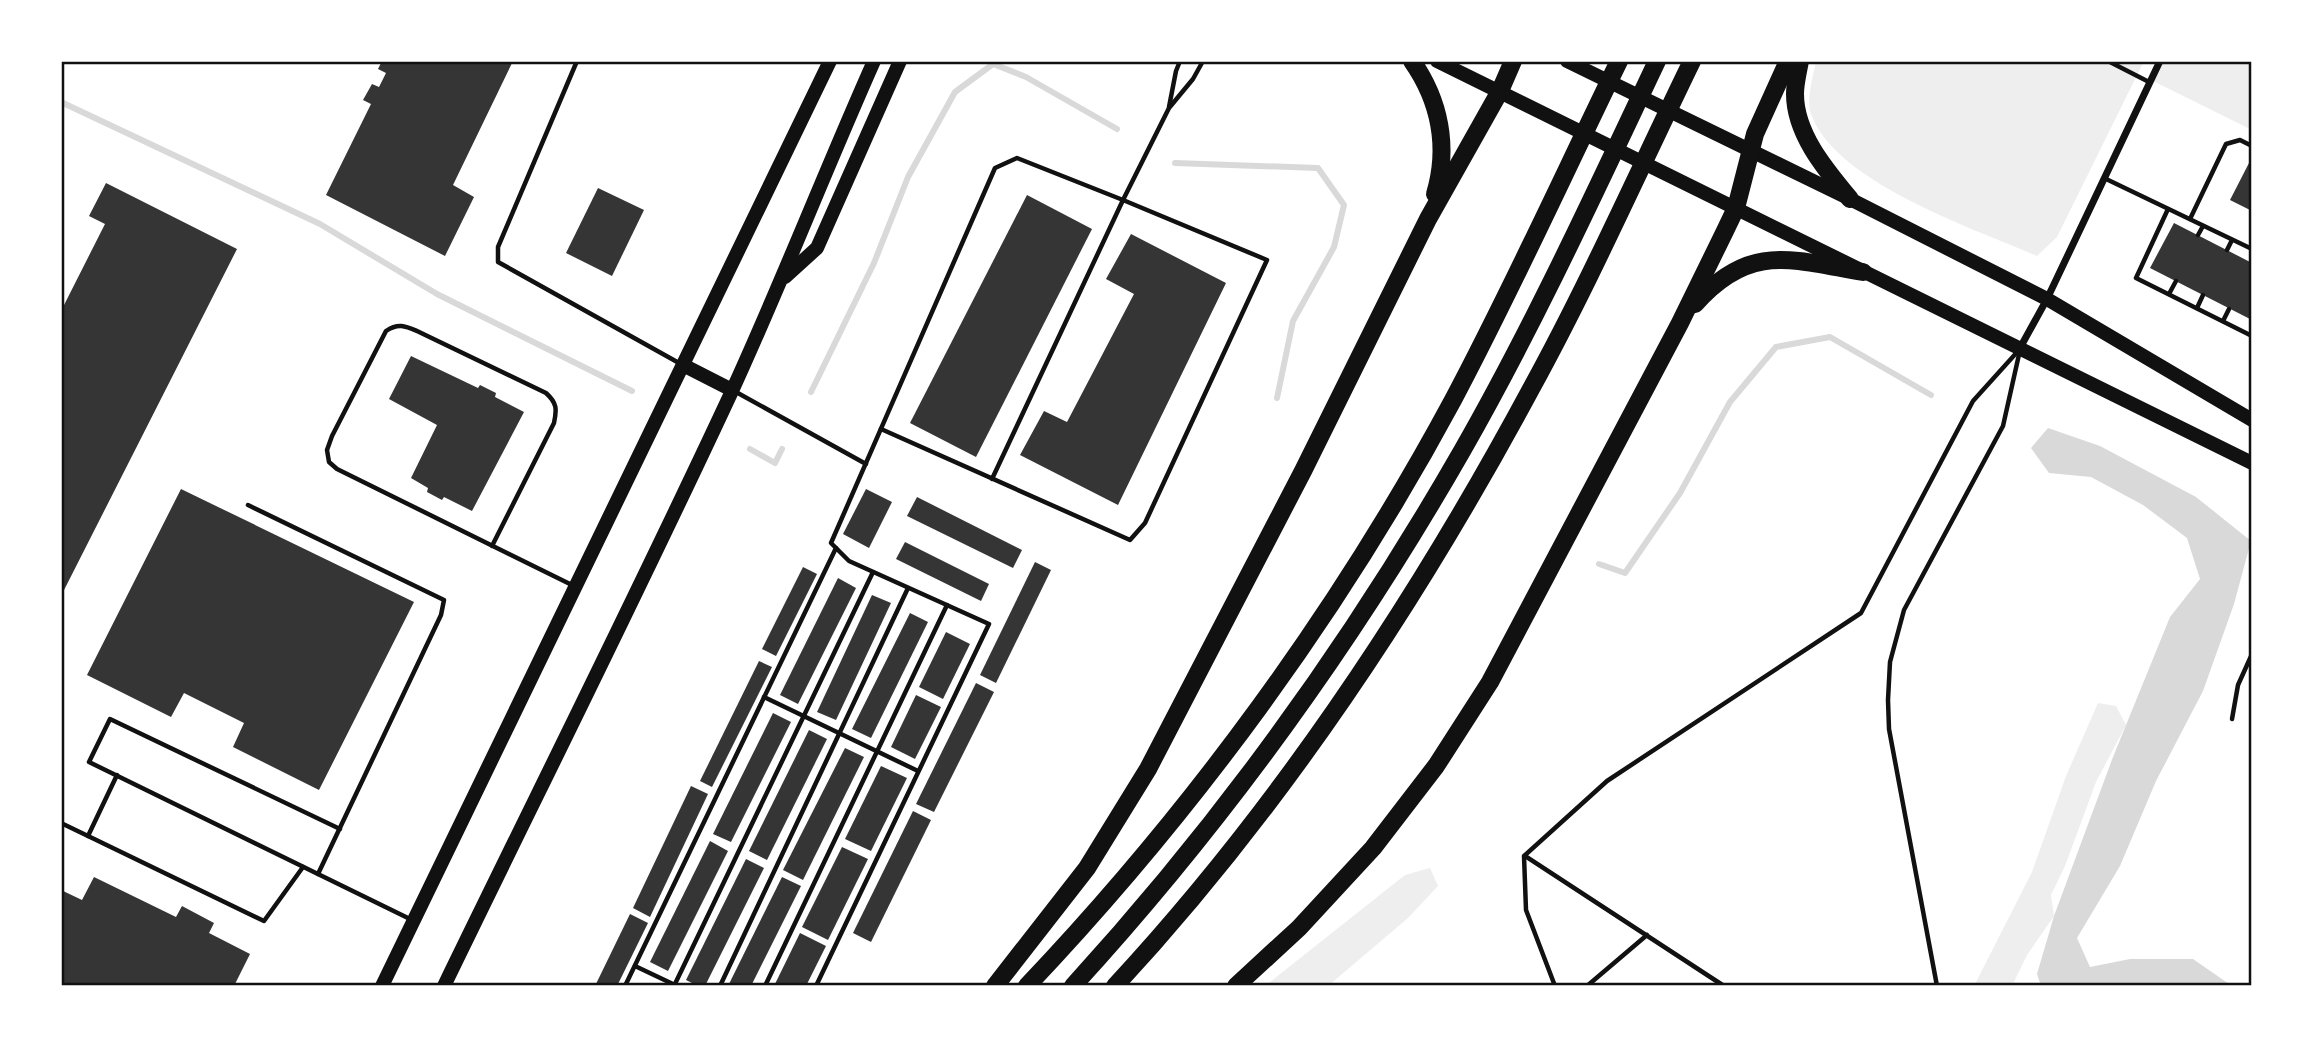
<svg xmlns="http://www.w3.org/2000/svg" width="2313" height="1047" font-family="Roboto,sans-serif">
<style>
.green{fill:#eee}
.water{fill:#d9d9d9}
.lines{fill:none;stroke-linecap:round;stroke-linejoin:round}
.stream{stroke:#d9d9d9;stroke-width:6}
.building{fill:#353535}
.service{stroke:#111;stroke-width:4.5}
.minor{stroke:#111;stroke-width:7}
.primary{stroke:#111;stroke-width:14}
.motorway{stroke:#111;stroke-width:18}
.neatline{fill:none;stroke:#111;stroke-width:2.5}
</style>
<rect width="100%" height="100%" fill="#fff"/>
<!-- green -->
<g class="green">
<path d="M 1816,61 L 2144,61 L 2057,237 L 2037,256 C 1973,228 1836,183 1811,114 C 1806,99 1813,77 1816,61 Z"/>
<path d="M 2163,61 L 2252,61 L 2252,130 L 2153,81 Z"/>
<path d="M 2098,703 L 2116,706 L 2126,725 L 2096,782 L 2065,866 L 2051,895 L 2054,916 L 2027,955 L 2012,986 L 1974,986 L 2032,872 L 2066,776 Z"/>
<path d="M 1430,868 L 1438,886 L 1408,918 L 1328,986 L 1265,986 L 1405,875 Z"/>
</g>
<!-- water -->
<path class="water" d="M 2048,428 L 2100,446 L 2196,497 L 2251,541 L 2234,604 L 2203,691 L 2156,781 L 2120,866 L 2077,938 L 2090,967 L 2130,959 L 2193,959 L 2232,986 L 2041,986 L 2037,974 L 2054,916 L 2113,757 L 2170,617 L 2200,579 L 2187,538 L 2143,505 L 2091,477 L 2049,473 L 2031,448 Z"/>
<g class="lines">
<!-- stream -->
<g class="stream">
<path d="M 61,102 L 320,224 L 437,294 L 632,391"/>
<path d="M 1175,163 L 1318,168 L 1344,205 L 1334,247 L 1293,321 L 1277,398"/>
<path d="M 811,392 L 874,263 L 908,177 L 955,92 L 993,64 L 1026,77 L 1117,129"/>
<path d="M 750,449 L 775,463 L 782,449"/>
<path d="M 1599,564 L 1625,573 L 1680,493 L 1730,402 L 1776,347 L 1830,337 L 1931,395"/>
</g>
</g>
<!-- building -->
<g class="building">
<path d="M 382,61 L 513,61 L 453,185 L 474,197 L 445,256 L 326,195 L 371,104 L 363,100 L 372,84 L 379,87 L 386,73 L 378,69 Z"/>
<path d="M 2249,163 L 2252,165 L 2252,211 L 2230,200 Z"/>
<path d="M 106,183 L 237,249 L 61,596 L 61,311 L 105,224 L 89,216 Z"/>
<path d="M 598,188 L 644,210 L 612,276 L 566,253 Z"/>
<path d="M 1027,195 L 1092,229 L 976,457 L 910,423 Z"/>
<path d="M 2174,223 L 2252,263 L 2252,320 L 2150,268 Z"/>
<path d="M 1131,234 L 1226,283 L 1118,505 L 1020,455 L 1044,411 L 1067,422 L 1134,294 L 1106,279 Z"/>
<path d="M 411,356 L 478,388 L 480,385 L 496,393 L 495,397 L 524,412 L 472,511 L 444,497 L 442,500 L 427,492 L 428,488 L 411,478 L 437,425 L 389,399 Z"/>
<path d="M 181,489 L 414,602 L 319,790 L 233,747 L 244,723 L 184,693 L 171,717 L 87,675 Z"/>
<path d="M 866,489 L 892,502 L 869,548 L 843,534 Z"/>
<path d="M 917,497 L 1022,550 L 1013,568 L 907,516 Z"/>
<path d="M 905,542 L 989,584 L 981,601 L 896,559 Z"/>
<path d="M 1035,562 L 1051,570 L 996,683 L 980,675 Z"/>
<path d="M 803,567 L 817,574 L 776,656 L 762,649 Z"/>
<path d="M 838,578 L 856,588 L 798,704 L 780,695 Z"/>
<path d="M 872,595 L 891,603 L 836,720 L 817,712 Z"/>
<path d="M 910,613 L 928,622 L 871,738 L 852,729 Z"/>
<path d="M 946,632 L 970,644 L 943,699 L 919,687 Z"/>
<path d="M 759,661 L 772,667 L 712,787 L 700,781 Z"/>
<path d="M 976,683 L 994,692 L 934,812 L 916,804 Z"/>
<path d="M 916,695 L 941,707 L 915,759 L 891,747 Z"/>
<path d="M 773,713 L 791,722 L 731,842 L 713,834 Z"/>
<path d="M 809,730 L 827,739 L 767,860 L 749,851 Z"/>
<path d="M 845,748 L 864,757 L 803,880 L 783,870 Z"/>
<path d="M 881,766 L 907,778 L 871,851 L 845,839 Z"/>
<path d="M 691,786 L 708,794 L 650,917 L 633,908 Z"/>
<path d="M 913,811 L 931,820 L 871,942 L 853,933 Z"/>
<path d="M 710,841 L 728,851 L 668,971 L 650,962 Z"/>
<path d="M 842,847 L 868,859 L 828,940 L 802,927 Z"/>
<path d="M 746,859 L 764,868 L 705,986 L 698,986 L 686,980 Z"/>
<path d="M 94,877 L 176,917 L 182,906 L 214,923 L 209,933 L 250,954 L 234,986 L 61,986 L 61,890 L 82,900 Z"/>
<path d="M 782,877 L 801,886 L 751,986 L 728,986 Z"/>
<path d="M 630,914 L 648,923 L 621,978 L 617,986 L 595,986 Z"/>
<path d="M 800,933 L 826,946 L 806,986 L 774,986 Z"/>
</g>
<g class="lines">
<!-- service -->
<g class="service">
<path d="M 577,61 L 498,247 L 498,262 L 679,363"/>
<path d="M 2108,61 L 2149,82"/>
<path d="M 1169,107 L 1176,71 L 1180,61"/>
<path d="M 2104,178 L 2252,249"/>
<path d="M 2168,209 L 2136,278 L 2252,336"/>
<path d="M 2190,219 L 2226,144 L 2240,140 L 2252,146"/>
<path d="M 2198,235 L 2203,226"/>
<path d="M 2227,250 L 2232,240"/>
<path d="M 2169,294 L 2176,281"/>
<path d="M 2197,308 L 2203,295"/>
<path d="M 2223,321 L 2229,309"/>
<path d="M 736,392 L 866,464"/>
<path d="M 881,429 L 1130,540 L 1145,523 L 1267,260 L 1123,200 L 992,479"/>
<path d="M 248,505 L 444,600 L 441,615 L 318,874"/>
<path d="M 492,546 L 554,423 C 557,409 557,403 546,393 L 417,331 C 405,326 398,323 386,331 L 332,436 L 327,450 L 329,462 L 337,469 L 572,585"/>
<path d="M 764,697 L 918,771"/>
<path d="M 2232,719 L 2238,685 L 2252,654"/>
<path d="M 117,775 L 88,836 L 264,921 L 303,867"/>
<path d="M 61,823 L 88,836"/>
<path d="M 340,829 L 110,719 L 89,762 L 410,919"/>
<path d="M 1525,856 L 1724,986"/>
<path d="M 635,966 L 675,985"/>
<path d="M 625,986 L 836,548"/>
<path d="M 674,986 L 873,572"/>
<path d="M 720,986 L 908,588"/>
<path d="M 765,986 L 947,605"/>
<path d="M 816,986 L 989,624 L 849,561 L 831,543 L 995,168 L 1017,158 L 1123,200 L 1169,108 L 1193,79 L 1203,61"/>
<path d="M 1555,986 L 1526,910 L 1524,856 L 1607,781 L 1861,613 L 1973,401 L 2019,350"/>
<path d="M 1587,986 L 1647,935"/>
<path d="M 1937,986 L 1889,729 L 1888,700 L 1890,662 L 1904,610 L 2003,426 L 2020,350"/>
</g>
<!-- minor -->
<path class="minor" d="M 2020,348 L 2047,299 L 2160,61"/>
<!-- primary -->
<g class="primary">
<path d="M 1437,61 L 2252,463"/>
<path d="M 1567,61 L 1850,199 L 2047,299 L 2252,420"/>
<path d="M 785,277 L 817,248 L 900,61"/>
<path d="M 683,365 L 732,390"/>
<path d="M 382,986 L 830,61"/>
<path d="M 444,986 C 540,788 639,591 732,391 C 782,282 825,171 874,61"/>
</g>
<!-- motorway -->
<g class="motorway">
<path d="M 1412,61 C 1440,101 1449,147 1435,194"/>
<path d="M 1800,61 C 1798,72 1795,83 1795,94 C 1795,134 1826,170 1850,199"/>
<path d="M 1695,304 C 1750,242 1792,260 1863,272"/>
<path d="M 995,986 L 1087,868 L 1148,769 L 1303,471 L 1428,219 L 1500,91 L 1513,61"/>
<path d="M 1027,986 C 1193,811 1339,612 1453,400 C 1512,289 1564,174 1619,61"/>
<path d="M 1073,986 C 1222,823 1352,643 1462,451 C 1534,325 1595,192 1657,61"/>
<path d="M 1115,986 C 1281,807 1417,601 1532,387 C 1590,281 1639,170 1692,61"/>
<path d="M 1236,986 L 1299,928 L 1373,848 L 1436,766 L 1490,682 L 1680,323 L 1725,231 L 1736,208 L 1755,134 L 1788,61"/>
</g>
</g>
<!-- border -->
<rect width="2313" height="1047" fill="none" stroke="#ffffff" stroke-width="126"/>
<rect x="63" y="63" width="2187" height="921" class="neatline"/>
</svg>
